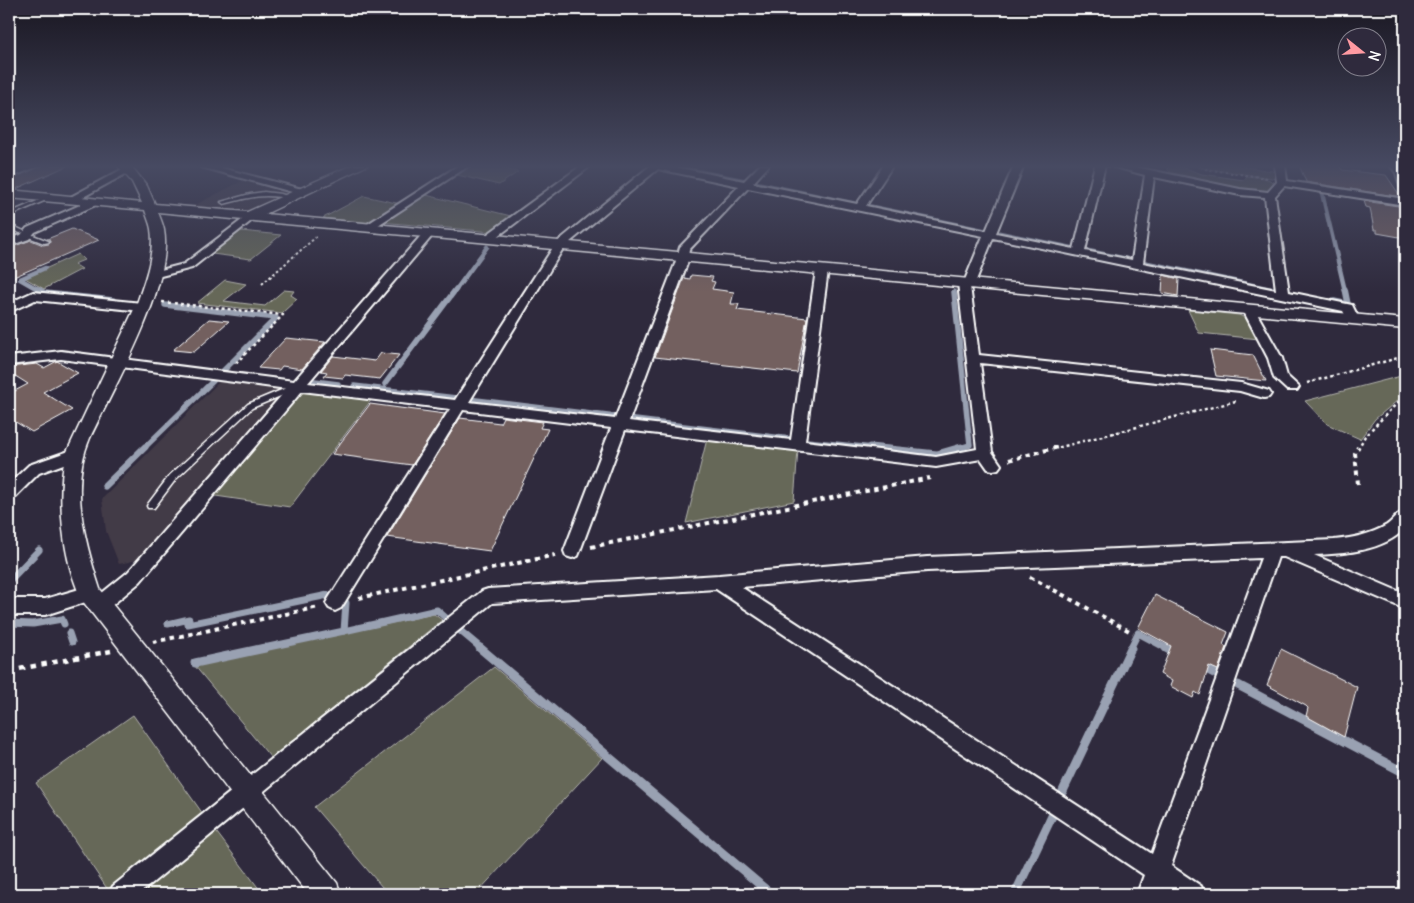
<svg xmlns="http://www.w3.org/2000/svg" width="1414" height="903" font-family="Delius,sans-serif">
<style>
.built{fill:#433a47}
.green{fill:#666759;stroke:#b2b3ac}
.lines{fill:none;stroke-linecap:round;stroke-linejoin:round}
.stream-far3{stroke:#99a1b2;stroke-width:4.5}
.stream-far2{stroke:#99a1b2;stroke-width:5.5}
.stream-far1{stroke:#99a1b2;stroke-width:7}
.stream{stroke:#99a1b2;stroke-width:9}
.building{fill:#73605f;stroke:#fff}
.service-casing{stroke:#fff;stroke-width:3}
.minor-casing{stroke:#fff;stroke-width:4}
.tertiary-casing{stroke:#fff;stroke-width:3}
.path-far3{stroke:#fff;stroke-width:2;stroke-dasharray:2.5 2.5;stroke-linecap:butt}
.path-far2{stroke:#fff;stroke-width:2.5;stroke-dasharray:3 3;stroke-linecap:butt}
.path-far1{stroke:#fff;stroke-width:4;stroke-dasharray:4.5 4.5;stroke-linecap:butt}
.path{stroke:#fff;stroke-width:4.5;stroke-dasharray:5.5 5.5;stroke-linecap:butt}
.service{fill:#2f2a3d;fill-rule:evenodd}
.minor{fill:#2f2a3d;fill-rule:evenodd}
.tertiary{fill:#2f2a3d;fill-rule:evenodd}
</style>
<rect width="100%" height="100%" fill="#2f2a3d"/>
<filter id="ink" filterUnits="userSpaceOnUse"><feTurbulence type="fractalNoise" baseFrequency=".02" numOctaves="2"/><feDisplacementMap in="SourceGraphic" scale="10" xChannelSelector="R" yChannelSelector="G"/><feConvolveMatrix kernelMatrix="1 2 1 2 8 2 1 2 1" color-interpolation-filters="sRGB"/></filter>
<g filter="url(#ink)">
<!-- built -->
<g class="built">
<path d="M 244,180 L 292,193 L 248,212 L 193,206 Z"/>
<path d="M 220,381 L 288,389 L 142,559 L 119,564 L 106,531 L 102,499 Z"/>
</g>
<!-- green -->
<g class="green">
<path d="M 468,165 L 490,165 L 518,172 L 499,185 L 453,174 Z"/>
<path d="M 1197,165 L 1234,165 L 1278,172 L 1278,179 L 1201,168 Z"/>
<path d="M 1172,166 L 1185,168 L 1202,174 L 1244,180 L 1247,176 L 1265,178 L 1274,182 L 1269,191 L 1265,193 C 1247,191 1178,182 1168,170 L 1167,167 Z"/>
<path d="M 422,194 L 515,217 L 493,232 L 381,222 Z"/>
<path d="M 364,196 L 401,204 L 369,223 L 323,218 Z"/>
<path d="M 241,231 L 281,235 L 251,259 L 212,254 Z"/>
<path d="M 78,254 L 84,260 L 74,264 L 82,269 L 44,289 L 25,278 Z"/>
<path d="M 225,280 L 246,284 L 224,301 L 265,306 L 284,290 L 294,291 L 291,295 L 297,299 L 282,313 L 197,303 Z"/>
<path d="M 1188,310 L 1239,315 L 1249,320 L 1259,339 L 1199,333 Z"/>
<path d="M 1405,375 L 1405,389 L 1403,396 L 1375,419 L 1360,439 L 1327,424 L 1305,401 Z"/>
<path d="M 304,391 L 372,399 L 290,507 L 209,495 L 296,393 Z"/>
<path d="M 707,439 L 798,450 L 794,501 L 686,523 Z"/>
<path d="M 434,614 L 442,620 L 271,758 L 194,665 Z"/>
<path d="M 494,667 L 602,758 L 476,894 L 388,894 L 314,807 Z"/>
<path d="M 133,715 L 203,814 L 108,890 L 36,783 Z"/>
<path d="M 214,829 L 263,894 L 136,894 Z"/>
</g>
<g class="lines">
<!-- stream-far3 -->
<g class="stream-far3">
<path d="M 668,165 L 743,180"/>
<path d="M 752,182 L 857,204"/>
<path d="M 1322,193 L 1345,291"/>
<path d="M 868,206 L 983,230"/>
<path d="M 1000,233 L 1072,248"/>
<path d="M 1084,250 L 1127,259"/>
<path d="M 1143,262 L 1276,290"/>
<path d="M 41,291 L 20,279 L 45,268"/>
<path d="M 455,291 L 487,247"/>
</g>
<!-- stream-far2 -->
<g class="stream-far2">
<path d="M 38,289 L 45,293 L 113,300"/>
<path d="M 1273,289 L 1276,290"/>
<path d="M 954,292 L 970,445 L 957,449"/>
<path d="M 1334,301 L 1348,304 L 1345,289"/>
<path d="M 165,305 L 276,318 L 223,371"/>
<path d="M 307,380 L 338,384"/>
<path d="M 385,384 L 456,289"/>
<path d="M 354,386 L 456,398"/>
<path d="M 468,399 L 616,417"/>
<path d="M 627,419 L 791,439"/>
<path d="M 806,441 L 883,449"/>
<path d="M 143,449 L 213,381"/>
</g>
<!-- stream-far1 -->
<g class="stream-far1">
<path d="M 870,447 L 937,454 L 961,447"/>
<path d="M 105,486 L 145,447"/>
<path d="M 9,581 L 39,550"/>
<path d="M 9,623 L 33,624 L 62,619 L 64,624"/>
<path d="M 168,624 L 189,619 L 188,624 L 328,595"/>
<path d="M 458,629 L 482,649"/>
<path d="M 344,631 L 437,610 L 446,618"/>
<path d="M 69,633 L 72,642"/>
<path d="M 259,649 L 344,631 L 346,603"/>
<path d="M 1130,649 L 1138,633 L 1168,649"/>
</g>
<!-- stream -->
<g class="stream">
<path d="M 480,648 L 771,894"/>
<path d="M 1166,648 L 1177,654"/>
<path d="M 195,663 L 265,648"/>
<path d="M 1202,667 L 1216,674"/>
<path d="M 1238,685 L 1405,773"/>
<path d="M 1402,771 L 1405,747"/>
<path d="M 1063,791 L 1131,648"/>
<path d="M 1015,894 L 1053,814"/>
</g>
</g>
<!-- building -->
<g class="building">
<path d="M 43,165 L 69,165 L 16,189 L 9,188 L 9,180 Z"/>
<path d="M 1299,165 L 1339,165 L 1342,170 L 1386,175 L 1401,197 L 1306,182 Z"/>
<path d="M 1364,201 L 1405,207 L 1405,238 L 1377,233 L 1377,230 L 1374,230 L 1370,208 L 1366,207 Z"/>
<path d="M 72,229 L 99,240 L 9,279 L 9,248 L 31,240 L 43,245 L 49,244 L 50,241 L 47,239 Z"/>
<path d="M 691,275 L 713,277 L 711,281 L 715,282 L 712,289 L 734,292 L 731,304 L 739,304 L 737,310 L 807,318 L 797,373 L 655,357 L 684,278 L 690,279 Z"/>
<path d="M 1163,275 L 1179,279 L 1178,296 L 1162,293 Z"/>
<path d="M 209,319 L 229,321 L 194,352 L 173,350 Z"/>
<path d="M 286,338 L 325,342 L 302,369 L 282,366 L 279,370 L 258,368 Z"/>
<path d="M 1210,350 L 1253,355 L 1266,381 L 1216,376 Z"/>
<path d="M 381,353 L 399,355 L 380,379 L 345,375 L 343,378 L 324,376 L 327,372 L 321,371 L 333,356 L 375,361 Z"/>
<path d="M 57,361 L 78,373 L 43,392 L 72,410 L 32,432 L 9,418 L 9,394 L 28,384 L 9,372 L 9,367 L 37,364 L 44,368 Z"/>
<path d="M 370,404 L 445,414 L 412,465 L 332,454 Z"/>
<path d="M 503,417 L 543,422 L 540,428 L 548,429 L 490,551 L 387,537 L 460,418 L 500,423 Z"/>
<path d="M 1155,595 L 1228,632 L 1223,645 L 1226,647 L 1218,670 L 1209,666 L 1200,695 L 1195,692 L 1193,698 L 1170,686 L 1172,681 L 1160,674 L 1171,646 L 1138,628 Z"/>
<path d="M 1281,649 L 1357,687 L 1344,737 L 1306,716 L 1308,708 L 1306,706 L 1267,685 Z"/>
</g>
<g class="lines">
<!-- service casing -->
<g class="service-casing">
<g id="service">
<path d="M 264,192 L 281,194 L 293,198 L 291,199 C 264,193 250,197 224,204 L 221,202 L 250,194 Z"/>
<path d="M 47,197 L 51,198 L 9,216 L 9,213 Z"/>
<path d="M 9,224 L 24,231 L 25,232 L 20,233 L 9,228 Z"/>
<path d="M 28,233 L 48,241 L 49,242 L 44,243 L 26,236 L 25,235 Z"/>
<path d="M 291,386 L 293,386 L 296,388 L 295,390 L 252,408 L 176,479 L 154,508 L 148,508 L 147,506 L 148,504 L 170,475 L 248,404 Z"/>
</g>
</g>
<!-- minor casing -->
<g class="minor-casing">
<g id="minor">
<path d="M 27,165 L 41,165 L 9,178 L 9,172 Z"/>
<path d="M 194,165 L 210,165 L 306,190 L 308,192 L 303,195 Z"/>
<path d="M 459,165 L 470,165 L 372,229 L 368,230 L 363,227 Z"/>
<path d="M 582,165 L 592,165 L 493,240 L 485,240 L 484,238 L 485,236 Z"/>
<path d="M 651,165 L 666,165 L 744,181 L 760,165 L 769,165 L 753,183 L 857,204 L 884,165 L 893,165 L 866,206 L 986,231 L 1014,165 L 1024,165 L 996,233 L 1074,249 L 1095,165 L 1105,165 L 1085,251 L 1132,260 L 1145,175 L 1107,165 L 1126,165 L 1240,189 L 1268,192 L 1277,182 L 1275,165 L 1285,165 L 1287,181 L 1405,199 L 1405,205 L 1284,186 L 1275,196 L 1289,292 L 1352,305 L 1359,319 L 1353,323 L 1349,322 L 1343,311 L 993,238 L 975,283 L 970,286 L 979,355 L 1241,383 L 1269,391 L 1271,394 L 1269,397 L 1264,398 L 1240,391 L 980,363 L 992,452 L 1001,465 L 998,469 L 993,470 L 988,469 L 981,459 L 936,467 L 625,430 L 580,551 L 578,556 L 572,558 L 566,556 L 564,551 L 611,428 L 463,410 L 341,608 L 335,611 L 329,608 L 326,603 L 329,598 L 450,409 L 302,391 L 140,582 L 105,611 L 99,614 L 93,611 L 90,606 L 95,599 L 45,615 L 9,615 L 9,599 L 45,599 L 90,586 L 96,588 L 99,593 L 97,597 L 128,572 L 287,389 L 61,359 L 9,365 L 9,357 L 61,351 L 294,381 L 425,231 L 433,231 L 434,233 L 433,235 L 308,383 L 455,400 L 556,243 ZM 658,169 L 739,186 L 680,247 L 675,264 L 615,419 L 469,402 L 564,247 ZM 1154,177 L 1240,195 L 1265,197 L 1276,290 L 1143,263 ZM 748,188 L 983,236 L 965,280 L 958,283 L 977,449 L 936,457 L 805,441 L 828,270 L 822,267 L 816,270 L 791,440 L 629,421 L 687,264 L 689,250 Z"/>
<path d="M 1390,165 L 1399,165 L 1405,173 L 1405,189 L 1400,186 L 1396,173 Z"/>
<path d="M 128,166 L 131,167 L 131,171 L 74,202 L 70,203 L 65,200 Z"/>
<path d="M 94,199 L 99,202 L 98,204 L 35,232 L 29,239 L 9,246 L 9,239 L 21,235 L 27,228 Z"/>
<path d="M 251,213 L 255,214 L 256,216 L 255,218 L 192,268 L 153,278 L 147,275 L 149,273 L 184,264 Z"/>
<path d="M 33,292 L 142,303 L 148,307 L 142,311 L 35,300 L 9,312 L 9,303 Z"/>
<path d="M 1249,306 L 1255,310 L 1282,358 L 1287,376 L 1299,387 L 1297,390 L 1287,390 L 1274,378 L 1268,358 L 1243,310 Z"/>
<path d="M 75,449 L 80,450 L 83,454 L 80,458 L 39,473 L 15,497 L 9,499 L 9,484 L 29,465 Z"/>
<path d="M 1405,511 L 1405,528 C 1385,551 1343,554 1314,555 L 1405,594 L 1405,609 L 1284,557 L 1278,557 L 1171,866 L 1201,886 L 1205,894 L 1172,894 L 1163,888 L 1161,894 L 1137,894 L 1144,875 L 716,589 L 492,603 L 139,894 L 109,894 L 113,886 L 482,591 L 488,589 L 719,575 L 927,557 L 1334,540 C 1353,538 1370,535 1387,525 C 1394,520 1397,513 1405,511 ZM 1261,558 L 1152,854 L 741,587 L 927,571 Z"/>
</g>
</g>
<!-- tertiary casing -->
<g class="tertiary-casing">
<path id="tertiary" d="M 117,165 L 130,165 L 132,167 L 147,186 L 155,204 L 247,212 L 352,165 L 368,165 L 265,214 L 1405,319 L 1405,329 L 158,212 C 160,218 163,224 164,230 C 174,285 114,387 90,438 C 69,486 85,542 100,589 L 337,883 L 341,894 L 308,894 L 82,600 C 62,559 57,500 65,456 L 137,303 C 145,280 155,254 151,229 C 150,223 147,217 145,210 L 9,198 L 9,190 L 142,203 L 132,182 Z"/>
</g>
<!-- path-far3 -->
<g class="path-far3">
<path d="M 1205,169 L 1268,178"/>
<path d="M 262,284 L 316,237"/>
</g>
<!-- path-far2 -->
<g class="path-far2">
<path d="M 162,302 L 283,315 L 236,363"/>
<path d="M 1307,383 L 1405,356"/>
<path d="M 1053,449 L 1236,401"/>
<path d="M 1358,449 L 1365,436 L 1405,395"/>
</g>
<!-- path-far1 -->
<g class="path-far1">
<path d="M 1009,460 L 1058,447"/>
<path d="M 1358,484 L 1355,453 L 1358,447"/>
<path d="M 591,547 L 930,478"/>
<path d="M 1030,577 L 1133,633"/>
<path d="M 359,598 L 555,555"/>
<path d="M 153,642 L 319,607"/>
</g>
<!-- path -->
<path class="path" d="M 9,671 L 111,651"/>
<!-- service -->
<use href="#service" class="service"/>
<!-- minor -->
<use href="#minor" class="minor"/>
<!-- tertiary -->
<use href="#tertiary" class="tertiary"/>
</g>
</g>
<!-- sky -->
<linearGradient id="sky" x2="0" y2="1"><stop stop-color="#1a1722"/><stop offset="0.57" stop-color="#474a62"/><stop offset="1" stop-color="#474a62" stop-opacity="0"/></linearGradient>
<rect width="1414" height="292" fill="url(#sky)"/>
<!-- margin -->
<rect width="1414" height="903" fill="none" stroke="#2f2a3d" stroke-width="30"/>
<rect x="15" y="15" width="1384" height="873" fill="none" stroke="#fff" stroke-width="2" filter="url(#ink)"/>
<!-- north arrow -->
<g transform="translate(1362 52) rotate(107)"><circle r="24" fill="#2f2a3d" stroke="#827f8b"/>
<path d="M0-4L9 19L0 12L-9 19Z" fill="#ff9aa2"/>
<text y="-8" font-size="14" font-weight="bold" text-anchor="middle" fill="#ffffff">N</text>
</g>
</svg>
